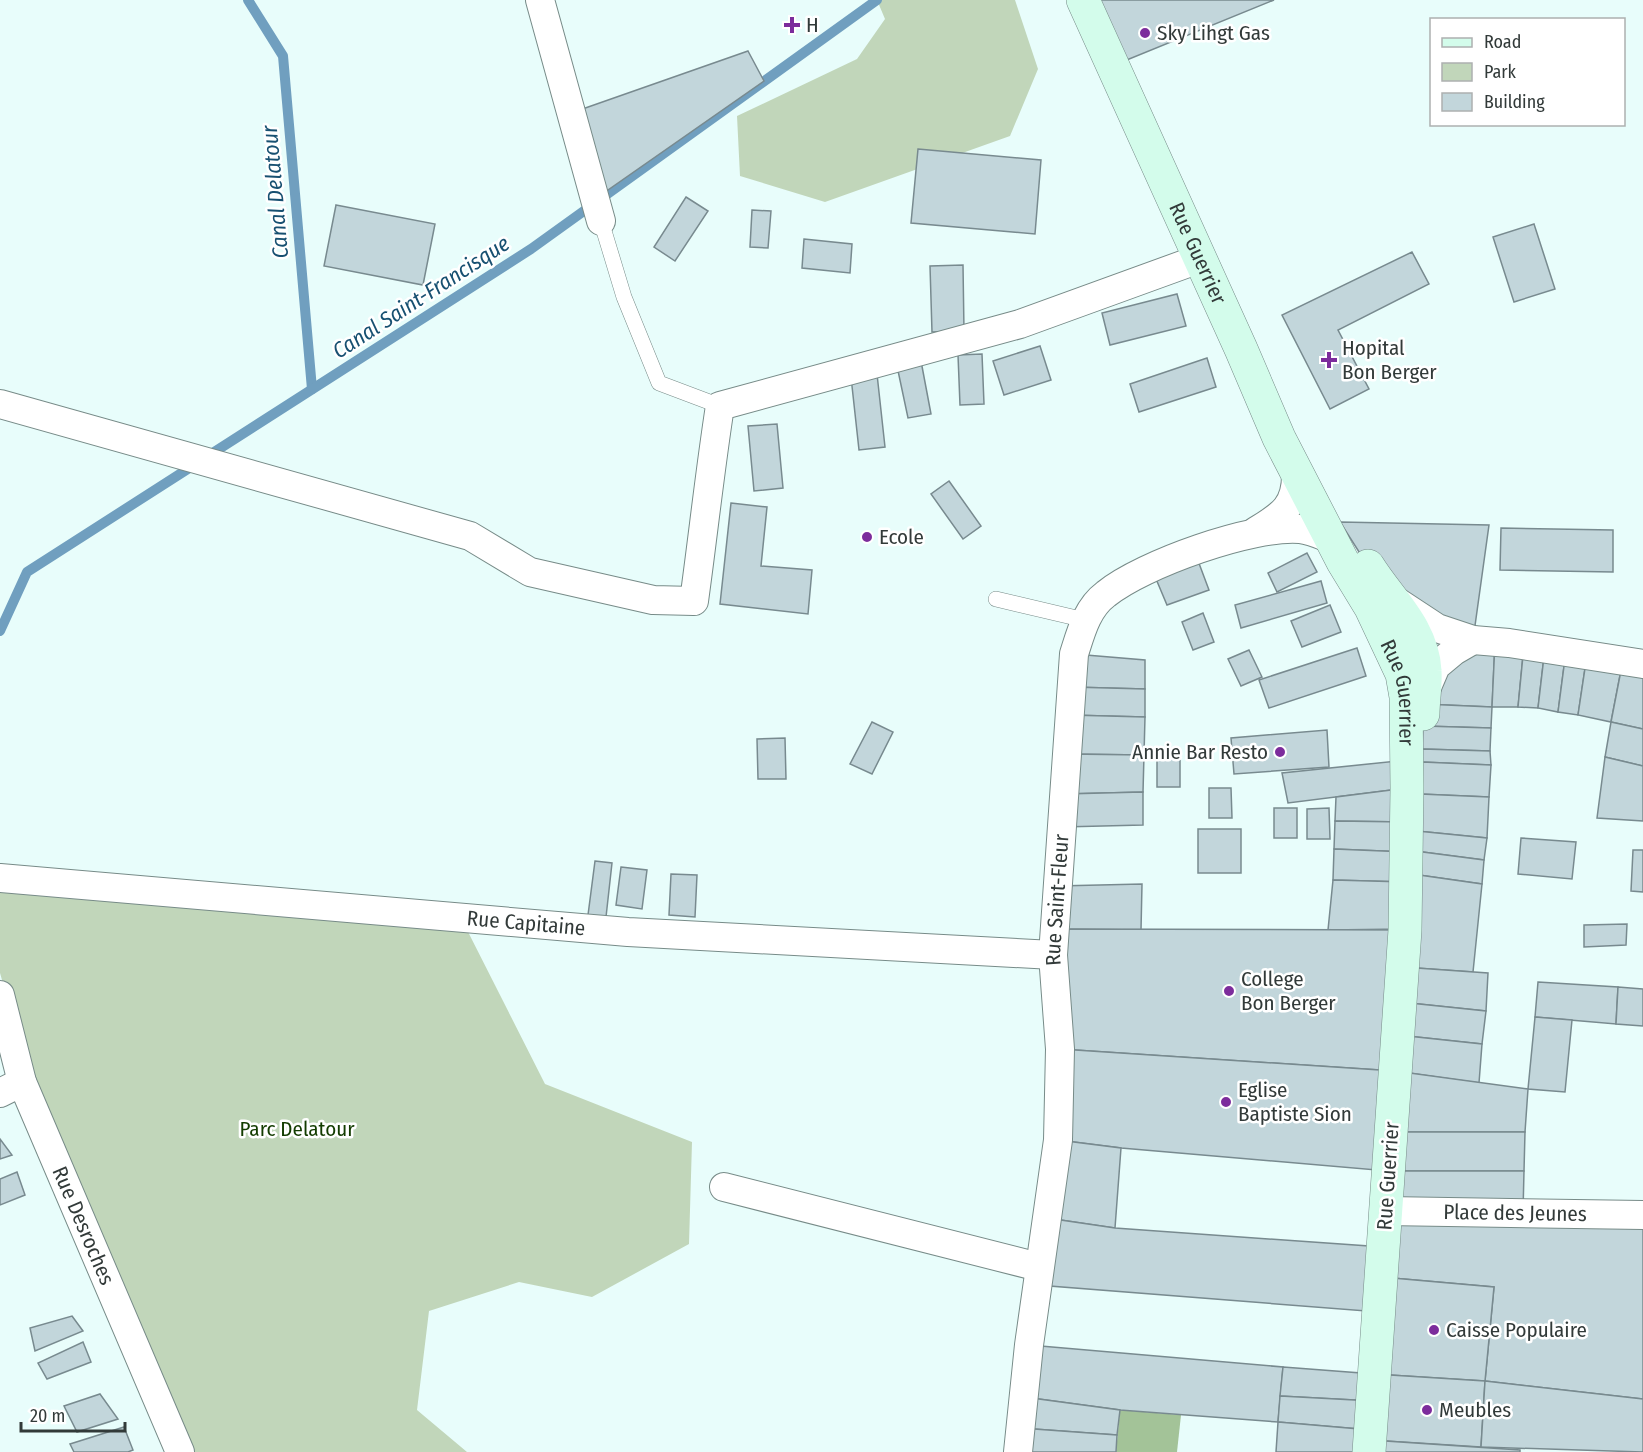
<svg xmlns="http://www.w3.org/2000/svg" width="1643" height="1452" font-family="'Fira Sans Condensed',sans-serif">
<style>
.green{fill:#c1d6ba}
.forest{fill:#a3c398}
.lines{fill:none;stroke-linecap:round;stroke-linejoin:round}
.stream{stroke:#709fbf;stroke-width:10}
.building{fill:#c2d6db;stroke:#788a8f;stroke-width:1.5}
.lane-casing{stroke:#778b88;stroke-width:16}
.street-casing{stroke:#778b88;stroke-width:30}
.secondary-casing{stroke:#778b88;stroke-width:34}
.lane{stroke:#fff;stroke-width:15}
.street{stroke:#fff;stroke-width:28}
.secondary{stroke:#d3fceb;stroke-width:33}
.poi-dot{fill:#7c2c9c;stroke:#fff;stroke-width:2}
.labels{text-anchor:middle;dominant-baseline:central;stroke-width:5;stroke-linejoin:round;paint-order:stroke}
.poi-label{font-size:21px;fill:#323a39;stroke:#fff;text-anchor:start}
.street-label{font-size:21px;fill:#323a39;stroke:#fff}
.park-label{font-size:21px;fill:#133c00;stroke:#fff}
.water-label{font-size:22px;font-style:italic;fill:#175071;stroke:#fff}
</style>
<rect width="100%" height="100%" fill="#e8fdfb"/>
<!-- green -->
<g class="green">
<path d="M 877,0 L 1015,0 L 1038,69 L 1010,136 L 825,202 L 740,176 L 737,116 L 857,59 L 885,19 Z"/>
<path d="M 0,878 L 461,918 L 545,1084 L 692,1142 L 689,1244 L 592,1297 L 519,1282 L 429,1311 L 417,1410 L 467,1452 L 190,1452 L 28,1071 L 0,973 Z"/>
</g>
<!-- forest -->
<path class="forest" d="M 1120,1410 L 1181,1415 L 1177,1452 L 1116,1452 Z"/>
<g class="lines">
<!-- stream -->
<g class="stream">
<path d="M 248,0 L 283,56 L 312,389"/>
<path d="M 0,631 L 27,572 L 531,249 L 877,0"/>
</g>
</g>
<!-- building -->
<g class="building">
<path d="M 1083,0 L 1274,0 L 1112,66 Z"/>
<path d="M 748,51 L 764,81 L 595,199 L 571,113 Z"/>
<path d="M 918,149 L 1041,160 L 1035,234 L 911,223 Z"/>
<path d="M 686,197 L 708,211 L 675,261 L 654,247 Z"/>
<path d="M 336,205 L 435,224 L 423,285 L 324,266 Z"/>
<path d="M 752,210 L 771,211 L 768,248 L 750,247 Z"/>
<path d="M 1534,224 L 1555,289 L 1514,302 L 1493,237 Z"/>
<path d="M 804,239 L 852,244 L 850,273 L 802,268 Z"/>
<path d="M 1412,252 L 1429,284 L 1338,330 L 1369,389 L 1330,409 L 1282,315 Z"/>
<path d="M 963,265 L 964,331 L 932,332 L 930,266 Z"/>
<path d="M 1177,294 L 1186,326 L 1110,345 L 1102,313 Z"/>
<path d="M 1040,346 L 1051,380 L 1004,395 L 993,361 Z"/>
<path d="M 982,354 L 984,404 L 960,405 L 958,355 Z"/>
<path d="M 1207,358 L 1216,387 L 1139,412 L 1130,384 Z"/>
<path d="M 921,361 L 931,414 L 908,418 L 897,366 Z"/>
<path d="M 877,374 L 885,447 L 859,450 L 851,377 Z"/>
<path d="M 777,424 L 783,488 L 754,491 L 748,426 Z"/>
<path d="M 949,481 L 981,526 L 963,539 L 931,494 Z"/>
<path d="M 731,503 L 767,507 L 761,566 L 812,570 L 808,614 L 720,604 Z"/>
<path d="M 1340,522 L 1489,525 L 1473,640 L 1375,577 Z"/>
<path d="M 1501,528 L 1613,530 L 1613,572 L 1500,570 Z"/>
<path d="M 1194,550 L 1209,590 L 1167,605 L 1151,567 Z"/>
<path d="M 1307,553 L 1317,572 L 1277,592 L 1268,573 Z"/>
<path d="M 1321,581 L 1327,603 L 1241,628 L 1235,605 Z"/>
<path d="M 1330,605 L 1341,632 L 1302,647 L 1291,621 Z"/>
<path d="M 1203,613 L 1214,642 L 1193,650 L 1182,622 Z"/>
<path d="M 1473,640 L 1495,642 L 1492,707 L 1423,704 Z"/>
<path d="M 1495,642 L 1524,645 L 1518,707 L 1492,707 Z"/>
<path d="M 1524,645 L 1545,648 L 1538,708 L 1518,707 Z"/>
<path d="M 1357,648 L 1366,676 L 1269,708 L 1259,680 Z"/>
<path d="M 1545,648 L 1566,651 L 1558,712 L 1538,708 Z"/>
<path d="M 1249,650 L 1262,677 L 1241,686 L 1228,659 Z"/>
<path d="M 1566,651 L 1587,655 L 1578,715 L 1558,712 Z"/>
<path d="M 1074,654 L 1145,660 L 1145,689 L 1071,687 Z"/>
<path d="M 1587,655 L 1623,660 L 1611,722 L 1578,715 Z"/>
<path d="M 1623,660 L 1643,664 L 1643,729 L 1611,722 Z"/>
<path d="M 1071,687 L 1145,689 L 1145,717 L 1069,715 Z"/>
<path d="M 1423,704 L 1492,707 L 1491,728 L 1423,726 Z"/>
<path d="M 1069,715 L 1145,717 L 1144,755 L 1067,754 Z"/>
<path d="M 872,722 L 893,732 L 872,774 L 850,764 Z"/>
<path d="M 1611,722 L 1643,729 L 1643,766 L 1605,757 Z"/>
<path d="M 1423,726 L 1491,728 L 1490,751 L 1422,749 Z"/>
<path d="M 1327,730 L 1329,767 L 1234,774 L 1231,738 Z"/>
<path d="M 785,738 L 786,779 L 758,779 L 757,739 Z"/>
<path d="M 1422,749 L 1490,751 L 1491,765 L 1422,762 Z"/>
<path d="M 1067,754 L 1144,755 L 1143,792 L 1064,794 Z"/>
<rect x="1157" y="757" width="23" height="30"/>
<path d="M 1605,757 L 1643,766 L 1643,821 L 1597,818 Z"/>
<path d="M 1407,760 L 1407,788 L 1288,803 L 1282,773 Z"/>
<path d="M 1422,762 L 1491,765 L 1489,797 L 1420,794 Z"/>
<path d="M 1209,788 L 1231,788 L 1232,818 L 1209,818 Z"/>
<path d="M 1407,788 L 1407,822 L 1335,821 L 1336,797 Z"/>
<path d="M 1143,792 L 1143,825 L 1062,827 L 1064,794 Z"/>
<path d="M 1420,794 L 1489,797 L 1487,838 L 1417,831 Z"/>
<rect x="1274" y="808" width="23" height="30"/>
<path d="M 1329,808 L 1330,839 L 1307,839 L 1307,809 Z"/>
<path d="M 1335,821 L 1407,822 L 1407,852 L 1334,849 Z"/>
<rect x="1198" y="829" width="43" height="44"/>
<path d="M 1417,831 L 1487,838 L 1484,860 L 1415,851 Z"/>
<path d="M 1521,838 L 1576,842 L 1572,879 L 1518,874 Z"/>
<path d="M 1334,849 L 1407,852 L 1406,882 L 1333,880 Z"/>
<path d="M 1633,850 L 1643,850 L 1643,892 L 1631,891 Z"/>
<path d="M 1415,851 L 1484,860 L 1482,884 L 1412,874 Z"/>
<path d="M 595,861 L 612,863 L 606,917 L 588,915 Z"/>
<path d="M 621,867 L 647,870 L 642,909 L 616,905 Z"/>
<path d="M 671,874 L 697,875 L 695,917 L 669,915 Z"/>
<path d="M 1412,874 L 1482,884 L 1473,972 L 1402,967 Z"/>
<path d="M 1333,880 L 1406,882 L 1403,929 L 1328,930 Z"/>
<path d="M 1142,884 L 1141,930 L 1055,929 L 1057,886 Z"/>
<path d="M 1627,924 L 1626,945 L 1584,947 L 1584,925 Z"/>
<path d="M 1055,929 L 1405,930 L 1395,1071 L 1060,1049 Z"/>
<path d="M 1402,967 L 1488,973 L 1486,1011 L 1400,1002 Z"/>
<path d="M 1538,982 L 1618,987 L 1616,1024 L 1535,1017 Z"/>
<path d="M 1618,987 L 1643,989 L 1643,1026 L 1616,1024 Z"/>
<path d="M 1400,1002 L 1486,1011 L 1482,1044 L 1398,1035 Z"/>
<path d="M 1535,1017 L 1572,1020 L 1565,1092 L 1528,1089 Z"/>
<path d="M 1398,1035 L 1482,1044 L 1479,1083 L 1395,1071 Z"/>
<path d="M 1060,1049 L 1395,1071 L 1388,1171 L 1121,1148 L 1058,1140 Z"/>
<path d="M 1395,1071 L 1528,1089 L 1525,1132 L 1391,1132 Z"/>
<path d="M 1391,1132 L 1525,1132 L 1524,1171 L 1388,1171 Z"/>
<path d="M 0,1139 L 12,1155 L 0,1159 Z"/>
<path d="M 1058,1140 L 1121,1148 L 1115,1228 L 1047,1218 Z"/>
<path d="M 1388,1171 L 1524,1171 L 1523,1212 L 1386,1211 Z"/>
<path d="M 17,1172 L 25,1195 L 0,1205 L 0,1179 Z"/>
<path d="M 1386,1211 L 1643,1215 L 1643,1399 L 1485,1381 L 1494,1287 L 1381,1277 Z"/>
<path d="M 1047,1218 L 1115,1228 L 1383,1247 L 1379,1312 L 1037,1285 Z"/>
<path d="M 1381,1277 L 1494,1287 L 1485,1381 L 1374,1374 Z"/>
<path d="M 72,1316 L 83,1331 L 35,1351 L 30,1328 Z"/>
<path d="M 83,1342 L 91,1362 L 47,1379 L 38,1363 Z"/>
<path d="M 1029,1345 L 1283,1367 L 1278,1422 L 1120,1410 L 1024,1397 Z"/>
<path d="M 1283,1367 L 1374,1374 L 1373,1401 L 1280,1396 Z"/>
<path d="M 1374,1374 L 1485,1381 L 1481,1447 L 1370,1440 Z"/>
<path d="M 1485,1381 L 1643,1399 L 1643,1452 L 1481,1447 Z"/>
<path d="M 100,1394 L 118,1419 L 77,1432 L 64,1406 Z"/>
<path d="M 1280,1396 L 1373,1401 L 1371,1430 L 1278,1422 Z"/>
<path d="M 1024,1397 L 1120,1410 L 1117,1435 L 1020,1428 Z"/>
<path d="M 1278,1422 L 1371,1430 L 1369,1452 L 1276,1452 Z"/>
<path d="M 124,1427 L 133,1450 L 128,1452 L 74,1452 L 70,1444 Z"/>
<path d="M 1020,1428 L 1117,1435 L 1116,1452 L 1018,1452 Z"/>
<path d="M 1370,1440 L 1520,1450 L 1520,1452 L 1369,1452 Z"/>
</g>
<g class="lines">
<!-- lane casing -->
<g class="lane-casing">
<g id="lane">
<path d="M 601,221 L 624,297 L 659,383 L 720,406"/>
<path d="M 996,599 L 1085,620"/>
</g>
</g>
<!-- street casing -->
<g class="street-casing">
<g id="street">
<path d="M 540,0 L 601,221"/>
<path d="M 0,404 L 470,536 L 530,572 L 653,600 L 694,601 C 703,536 710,470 720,406 L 1020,324 L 1199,259"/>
<path d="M 1256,531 C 1283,515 1297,505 1296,472"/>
<path d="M 1396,601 L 1437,628 L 1473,640 L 1509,643 L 1643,664"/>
<path d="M 1424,694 L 1436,666 L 1454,651 L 1473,640"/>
<path id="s1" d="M 0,878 L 628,932 L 1053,955"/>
<path id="s2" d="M 0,995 L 22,1082 L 180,1452"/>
<path d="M 0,1093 L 22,1082"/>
<path d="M 724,1187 L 1039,1267"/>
<path id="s3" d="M 1386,1211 L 1643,1215"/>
<path id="s4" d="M 1018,1452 L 1029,1345 L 1058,1140 L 1060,1049 L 1053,955 L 1074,654 C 1081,632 1087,608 1106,594 C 1143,564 1253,525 1300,529 C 1311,530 1321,535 1331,539"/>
</g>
</g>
<!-- secondary casing -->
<g class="secondary-casing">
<g id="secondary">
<path id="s5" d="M 1083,0 L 1241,349 L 1279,438 L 1343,562 L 1371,608 L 1402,674 L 1406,697 L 1407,788 L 1405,930 L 1369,1452"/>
<path d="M 1368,566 C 1389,600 1423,628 1425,671 C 1426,685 1423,700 1423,714"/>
</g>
</g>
<!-- lane -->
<use href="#lane" class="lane"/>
<!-- street -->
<use href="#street" class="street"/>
<!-- secondary -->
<use href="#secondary" class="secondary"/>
</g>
<!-- markers -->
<g class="poi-dot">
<path d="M789 16h6v6h6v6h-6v6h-6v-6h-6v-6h6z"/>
<circle cx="1145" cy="33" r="6"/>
<path d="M1326 351h6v6h6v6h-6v6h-6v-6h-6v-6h6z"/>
<circle cx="867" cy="537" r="6"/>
<circle cx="1280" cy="752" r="6"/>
<circle cx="1229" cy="991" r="6"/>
<circle cx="1226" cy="1102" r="6"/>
<circle cx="1434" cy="1330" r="6"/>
<circle cx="1427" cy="1410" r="6"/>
</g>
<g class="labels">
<!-- poi labels -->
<g class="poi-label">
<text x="806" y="25">H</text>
<text x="1157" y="33">Sky Lihgt Gas</text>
<text x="1342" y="348">Hopital<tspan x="1342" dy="24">Bon Berger</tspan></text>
<text x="879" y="537">Ecole</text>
<text x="1268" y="752" text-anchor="end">Annie Bar Resto</text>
<text x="1241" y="979">College<tspan x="1241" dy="24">Bon Berger</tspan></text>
<text x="1238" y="1090">Eglise<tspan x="1238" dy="24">Baptiste Sion</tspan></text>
<text x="1446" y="1330">Caisse Populaire</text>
<text x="1439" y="1410">Meubles</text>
</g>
<!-- street labels -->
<g class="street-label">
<text stroke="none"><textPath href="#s5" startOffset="278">Rue Guerrier</textPath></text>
<text stroke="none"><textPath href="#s5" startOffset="764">Rue Guerrier</textPath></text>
<text stroke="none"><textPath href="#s4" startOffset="555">Rue Saint-Fleur</textPath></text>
<text stroke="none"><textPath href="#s1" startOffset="528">Rue Capitaine</textPath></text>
<text transform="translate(1388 1176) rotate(-86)">Rue Guerrier</text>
<text stroke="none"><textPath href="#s3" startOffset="129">Place des Jeunes</textPath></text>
<text stroke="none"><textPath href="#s2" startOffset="246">Rue Desroches</textPath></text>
</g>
<!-- park labels -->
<g class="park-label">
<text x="297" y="1129">Parc Delatour</text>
</g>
<!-- water labels -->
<g class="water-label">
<text transform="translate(275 192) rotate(-95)">Canal Delatour</text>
<text transform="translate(421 297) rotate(-33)">Canal Saint-Francisque</text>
</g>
</g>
<!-- legend -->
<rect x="1430" y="18" width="195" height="108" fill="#ffffff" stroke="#adb0b0" stroke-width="1.5"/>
<rect x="1442" y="38" width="30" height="9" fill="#d3fceb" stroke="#adb0b0" stroke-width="1.5"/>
<text x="1484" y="48" font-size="18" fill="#323a39">Road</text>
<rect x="1442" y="63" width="30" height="18" fill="#c1d6ba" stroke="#adb0b0" stroke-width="1.5"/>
<text x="1484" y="78" font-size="18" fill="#323a39">Park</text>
<rect x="1442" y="93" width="30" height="18" fill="#c2d6db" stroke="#adb0b0" stroke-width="1.5"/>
<text x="1484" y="108" font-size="18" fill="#323a39">Building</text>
<!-- scale -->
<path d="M21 1422v9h104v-9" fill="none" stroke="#323a39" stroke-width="3"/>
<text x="30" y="1422" font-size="18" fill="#323a39" stroke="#ffffff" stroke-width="4.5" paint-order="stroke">20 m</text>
</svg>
